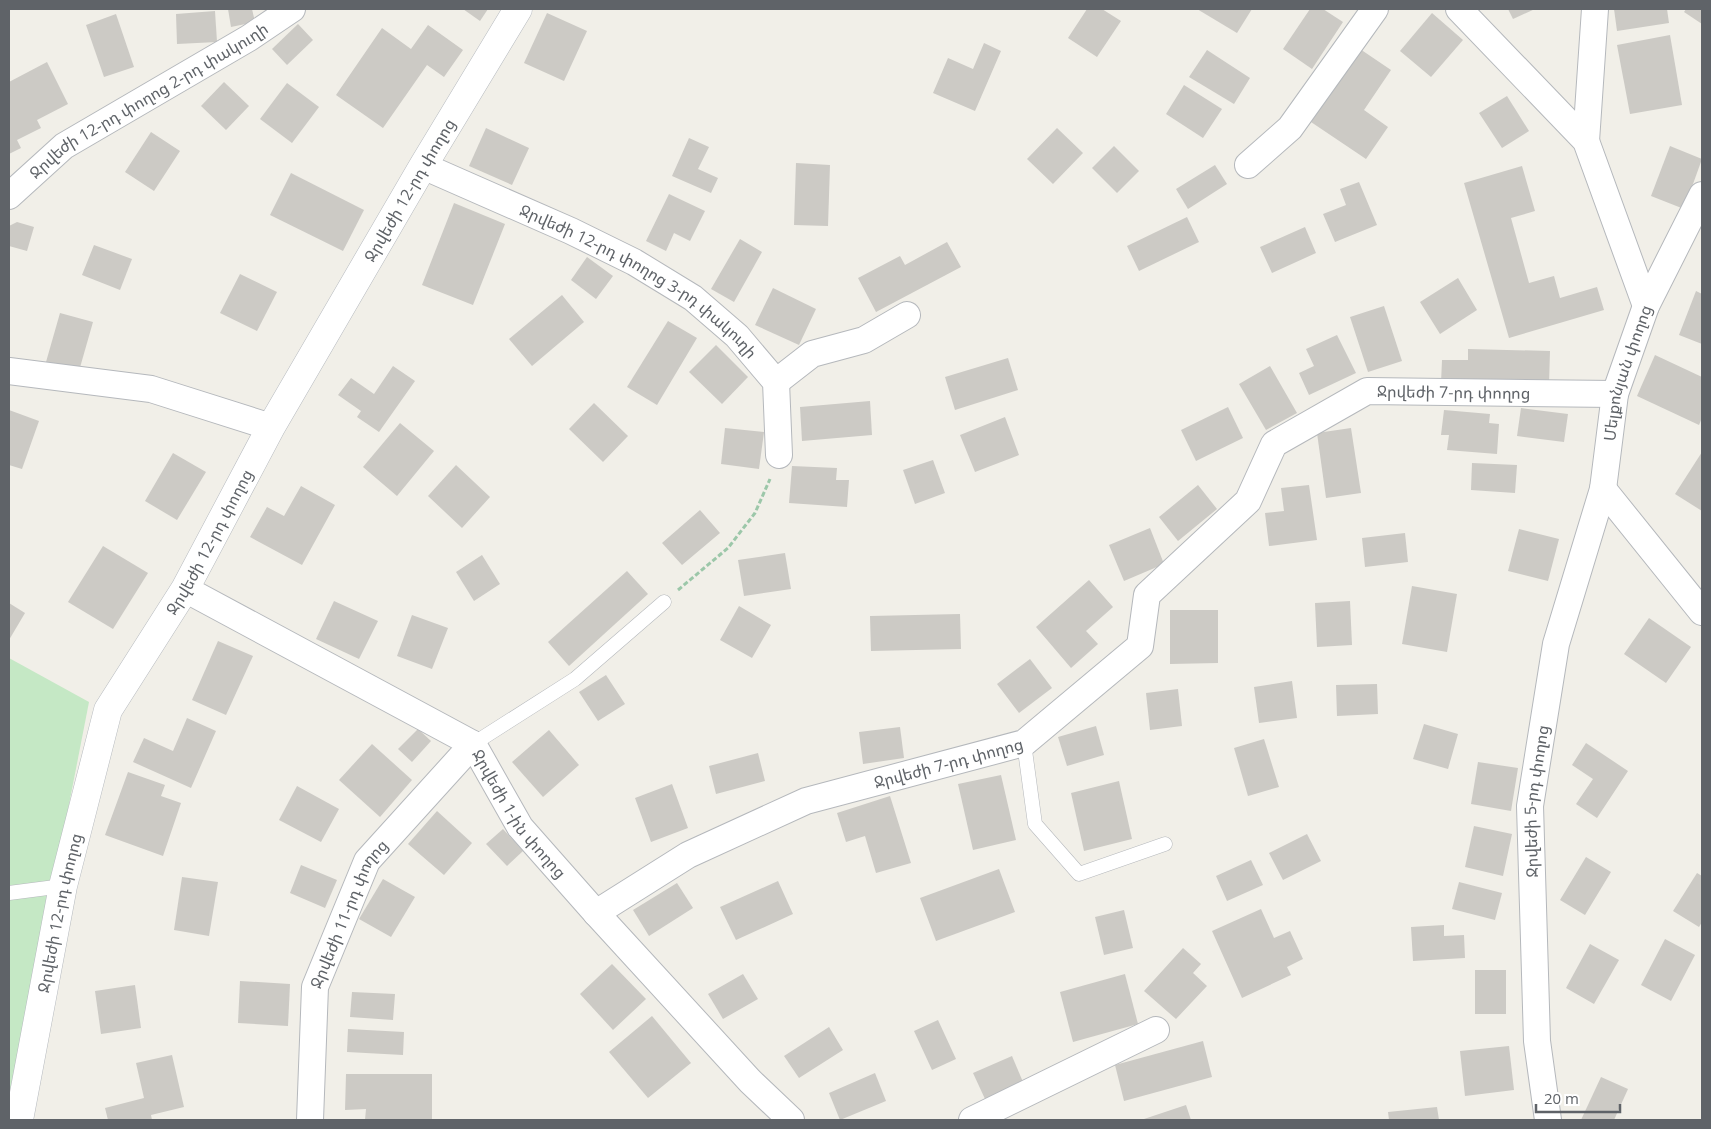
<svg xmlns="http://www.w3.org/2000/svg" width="1711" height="1129" font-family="'Open Sans','Noto Sans Armenian',sans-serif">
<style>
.green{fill:#c5e8c5}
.building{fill:#cccac5}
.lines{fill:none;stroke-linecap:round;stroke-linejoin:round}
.lane-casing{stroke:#b5b8bc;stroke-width:15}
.street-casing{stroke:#b5b8bc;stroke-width:28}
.secondary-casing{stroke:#b6babf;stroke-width:29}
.path{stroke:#9cc7a9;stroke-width:3;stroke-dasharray:5 2.5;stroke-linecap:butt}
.lane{stroke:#fff;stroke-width:14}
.street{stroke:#fff;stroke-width:26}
.secondary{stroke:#fff;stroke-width:28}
.labels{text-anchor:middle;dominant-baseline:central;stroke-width:5;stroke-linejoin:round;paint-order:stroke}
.street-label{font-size:16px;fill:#5f6368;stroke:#fff}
</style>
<rect width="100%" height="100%" fill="#f1efe8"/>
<!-- green -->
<path class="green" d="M 9,658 L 89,702 L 9,1112 Z"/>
<!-- building -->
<g class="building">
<path d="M 228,9 L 252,9 L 255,22 L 231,27 Z"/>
<path d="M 463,9 L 488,9 L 480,21 Z"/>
<path d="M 1087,9 L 1102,9 L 1121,21 L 1097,57 L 1068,38 Z"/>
<path d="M 1197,9 L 1252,9 L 1237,33 Z"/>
<path d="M 1310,9 L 1323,9 L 1343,22 L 1312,69 L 1283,49 Z"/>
<path d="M 1508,9 L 1535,9 L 1513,19 Z"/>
<path d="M 1614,9 L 1667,9 L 1669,23 L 1617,31 Z"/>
<path d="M 1686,9 L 1702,9 L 1702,24 L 1684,12 Z"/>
<path d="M 215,11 L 217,42 L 177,44 L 176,14 Z"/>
<path d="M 547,13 L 587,31 L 564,81 L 524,63 Z"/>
<path d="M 1432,13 L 1463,40 L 1431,77 L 1400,51 Z"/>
<path d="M 116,14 L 134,67 L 104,77 L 86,25 Z"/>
<path d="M 298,24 L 313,40 L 287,65 L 272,49 Z"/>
<path d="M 428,25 L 463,50 L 444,77 L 427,65 L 383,128 L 336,95 L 382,28 L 411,49 Z"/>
<path d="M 1670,35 L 1682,105 L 1630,114 L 1617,45 Z"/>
<path d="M 984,43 L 1001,51 L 975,111 L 933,93 L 948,58 L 973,69 Z"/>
<path d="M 1360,49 L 1391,70 L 1364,110 L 1388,127 L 1366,159 L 1311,122 Z"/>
<path d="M 1207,50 L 1250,78 L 1234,104 L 1189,77 Z"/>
<path d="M 47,62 L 68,104 L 37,120 L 41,128 L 17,140 L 21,148 L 9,154 L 9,89 L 10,88 L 9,82 Z"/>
<path d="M 224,82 L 249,106 L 226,130 L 201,106 Z"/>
<path d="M 287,83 L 319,107 L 292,143 L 260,119 Z"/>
<path d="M 1184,85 L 1222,109 L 1203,138 L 1166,114 Z"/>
<path d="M 1507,96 L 1529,131 L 1502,148 L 1479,113 Z"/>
<path d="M 486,128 L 529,148 L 512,185 L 469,166 Z"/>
<path d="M 1057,128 L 1083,153 L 1053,184 L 1027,159 Z"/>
<path d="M 151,132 L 180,151 L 154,191 L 125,172 Z"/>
<path d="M 689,138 L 709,147 L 698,169 L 718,178 L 711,193 L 672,176 Z"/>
<path d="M 1114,146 L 1139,171 L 1117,193 L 1092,168 Z"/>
<path d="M 1670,146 L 1702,159 L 1684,209 L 1651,196 Z"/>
<path d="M 796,163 L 830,165 L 828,226 L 794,225 Z"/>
<path d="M 1215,165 L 1227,184 L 1188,209 L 1176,189 Z"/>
<path d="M 1522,166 L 1535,211 L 1511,218 L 1529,283 L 1554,276 L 1560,298 L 1597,287 L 1604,310 L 1509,338 L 1464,183 Z"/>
<path d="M 291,173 L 364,210 L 343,251 L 270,215 Z"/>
<path d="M 1359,182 L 1377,225 L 1335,242 L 1323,214 L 1346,205 L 1340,189 Z"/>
<path d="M 669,194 L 705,211 L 690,241 L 674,233 L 666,251 L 646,241 Z"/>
<path d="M 454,203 L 505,224 L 473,305 L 422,285 Z"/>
<path d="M 1187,217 L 1199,242 L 1139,271 L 1127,246 Z"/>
<path d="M 17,222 L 34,227 L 27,251 L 9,246 L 9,226 Z"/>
<path d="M 1305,227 L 1316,253 L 1272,273 L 1260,247 Z"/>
<path d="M 740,239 L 762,252 L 734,302 L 711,289 Z"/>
<path d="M 947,242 L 961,267 L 876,312 L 858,278 L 900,256 L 905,265 Z"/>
<path d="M 94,245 L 132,259 L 120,290 L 82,275 Z"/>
<path d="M 587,257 L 613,276 L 596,299 L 571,280 Z"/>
<path d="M 240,274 L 277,292 L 257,331 L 220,313 Z"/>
<path d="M 1458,278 L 1477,310 L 1440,334 L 1420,302 Z"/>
<path d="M 773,288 L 816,309 L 799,345 L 755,325 Z"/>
<path d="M 1696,291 L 1702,294 L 1702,344 L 1679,335 Z"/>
<path d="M 562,295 L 584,322 L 532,366 L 509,339 Z"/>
<path d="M 1384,306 L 1402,361 L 1368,372 L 1350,317 Z"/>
<path d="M 60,313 L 93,322 L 79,371 L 46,362 Z"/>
<path d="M 668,321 L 697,338 L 657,405 L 627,387 Z"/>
<path d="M 1337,335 L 1356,373 L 1309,395 L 1299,373 L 1314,366 L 1306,349 Z"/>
<path d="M 716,345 L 748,377 L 722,404 L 689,372 Z"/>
<path d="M 1468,349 L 1550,351 L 1549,385 L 1441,383 L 1442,360 L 1468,360 Z"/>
<path d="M 1655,355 L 1702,377 L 1702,418 L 1699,425 L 1637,396 Z"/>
<path d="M 1008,358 L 1018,390 L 955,410 L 945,377 Z"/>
<path d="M 393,366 L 415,381 L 379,432 L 357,417 L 361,411 L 338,395 L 351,378 L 374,394 Z"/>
<path d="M 1270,366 L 1297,413 L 1266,430 L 1239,384 Z"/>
<path d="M 870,401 L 872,435 L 802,441 L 800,407 Z"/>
<path d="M 594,403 L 628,436 L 603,462 L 569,429 Z"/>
<path d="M 1228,407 L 1243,438 L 1196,461 L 1181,430 Z"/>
<path d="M 1521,408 L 1568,414 L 1564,442 L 1517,436 Z"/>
<path d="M 9,410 L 39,421 L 22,469 L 9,465 Z"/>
<path d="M 1444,410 L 1490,414 L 1489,423 L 1499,424 L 1497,454 L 1447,450 L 1449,435 L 1441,435 Z"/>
<path d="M 1005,417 L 1019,455 L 975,472 L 960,435 Z"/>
<path d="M 400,423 L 434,451 L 397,496 L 363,467 Z"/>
<path d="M 725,428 L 764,432 L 759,469 L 721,464 Z"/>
<path d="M 1351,428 L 1361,493 L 1326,498 L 1317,433 Z"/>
<path d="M 1702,452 L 1702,511 L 1675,494 Z"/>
<path d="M 173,453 L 206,472 L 177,520 L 145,501 Z"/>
<path d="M 933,460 L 945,493 L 915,504 L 903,470 Z"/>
<path d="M 1472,463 L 1517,465 L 1515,493 L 1471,490 Z"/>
<path d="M 456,465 L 490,497 L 462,528 L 428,496 Z"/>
<path d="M 792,466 L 837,468 L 836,480 L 849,480 L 847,507 L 789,503 Z"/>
<path d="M 1198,485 L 1217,509 L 1178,541 L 1159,517 Z"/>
<path d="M 1309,485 L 1317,540 L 1269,546 L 1265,513 L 1284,511 L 1281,488 Z"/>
<path d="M 301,486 L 335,505 L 302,565 L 250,537 L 267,507 L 284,516 Z"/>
<path d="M 700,510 L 720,533 L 682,565 L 662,543 Z"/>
<path d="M 1150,528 L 1164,564 L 1124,581 L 1109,545 Z"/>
<path d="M 1519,529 L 1559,539 L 1548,581 L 1508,571 Z"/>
<path d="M 1405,533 L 1408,562 L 1365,567 L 1362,538 Z"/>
<path d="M 103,546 L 148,573 L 113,629 L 68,602 Z"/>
<path d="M 785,553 L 791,589 L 744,596 L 738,560 Z"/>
<path d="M 482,555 L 500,584 L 474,601 L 456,572 Z"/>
<path d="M 627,571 L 648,594 L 569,666 L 548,642 Z"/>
<path d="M 1089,580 L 1113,607 L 1086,631 L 1098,644 L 1071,668 L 1036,627 Z"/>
<path d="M 1412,586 L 1457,594 L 1447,652 L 1402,644 Z"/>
<path d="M 334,601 L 378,621 L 359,659 L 316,639 Z"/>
<path d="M 1350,601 L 1352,645 L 1317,647 L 1315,603 Z"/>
<path d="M 9,603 L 25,613 L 9,640 Z"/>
<path d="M 739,606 L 771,625 L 752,658 L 720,640 Z"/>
<path d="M 1170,610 L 1218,610 L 1218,663 L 1170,664 Z"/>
<path d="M 960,614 L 961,649 L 871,651 L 870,616 Z"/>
<path d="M 412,615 L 448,628 L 432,669 L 397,656 Z"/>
<path d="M 1649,618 L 1691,647 L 1666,683 L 1624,654 Z"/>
<path d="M 218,641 L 253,656 L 226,715 L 192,700 Z"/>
<path d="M 1030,659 L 1052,688 L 1019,713 L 997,684 Z"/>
<path d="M 606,675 L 625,704 L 598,721 L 579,692 Z"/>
<path d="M 1292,681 L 1297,718 L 1259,723 L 1254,687 Z"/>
<path d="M 1377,684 L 1378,714 L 1337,716 L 1336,685 Z"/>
<path d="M 1178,689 L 1182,726 L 1150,730 L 1146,693 Z"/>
<path d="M 187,718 L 216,731 L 191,788 L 133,762 L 144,738 L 173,751 Z"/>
<path d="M 1424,724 L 1458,734 L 1448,769 L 1413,759 Z"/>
<path d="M 1096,726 L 1104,755 L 1067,766 L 1058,737 Z"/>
<path d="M 900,727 L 904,758 L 863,764 L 859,732 Z"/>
<path d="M 418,729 L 431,741 L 412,762 L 398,749 Z"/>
<path d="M 549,730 L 579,765 L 543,797 L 512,762 Z"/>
<path d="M 1264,739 L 1279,787 L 1248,796 L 1234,748 Z"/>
<path d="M 1586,743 L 1628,771 L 1597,818 L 1576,804 L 1593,779 L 1572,765 Z"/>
<path d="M 372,744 L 412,780 L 380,817 L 339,780 Z"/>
<path d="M 758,753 L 765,781 L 716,794 L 709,766 Z"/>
<path d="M 1478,762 L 1518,768 L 1511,811 L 1471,804 Z"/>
<path d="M 128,772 L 165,785 L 161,796 L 181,803 L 163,856 L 105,835 Z"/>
<path d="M 1001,775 L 1016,840 L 973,850 L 958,784 Z"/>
<path d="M 1119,781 L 1132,839 L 1084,851 L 1071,793 Z"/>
<path d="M 672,784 L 688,828 L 651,842 L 635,798 Z"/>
<path d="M 297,786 L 339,809 L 321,842 L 279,820 Z"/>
<path d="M 890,796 L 911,863 L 876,873 L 865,836 L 846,842 L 837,813 Z"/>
<path d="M 437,811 L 472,843 L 444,875 L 408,844 Z"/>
<path d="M 1474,826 L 1512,834 L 1503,876 L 1465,867 Z"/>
<path d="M 503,829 L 523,851 L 507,866 L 486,844 Z"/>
<path d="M 1307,834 L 1321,861 L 1283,880 L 1269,853 Z"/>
<path d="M 1586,857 L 1611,872 L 1585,915 L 1560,900 Z"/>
<path d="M 1251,860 L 1263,885 L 1227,901 L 1216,876 Z"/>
<path d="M 301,865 L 337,880 L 325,908 L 290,893 Z"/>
<path d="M 999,869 L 1015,912 L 936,941 L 920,898 Z"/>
<path d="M 1697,873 L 1702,876 L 1702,922 L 1699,927 L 1673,911 Z"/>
<path d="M 182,877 L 218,882 L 209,936 L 174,930 Z"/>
<path d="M 383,879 L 415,897 L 391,937 L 359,919 Z"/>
<path d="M 778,881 L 793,914 L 736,940 L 720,907 Z"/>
<path d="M 1459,882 L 1502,893 L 1495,920 L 1452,909 Z"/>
<path d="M 677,883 L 693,908 L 649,936 L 633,910 Z"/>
<path d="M 1261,909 L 1274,938 L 1290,931 L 1303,959 L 1287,967 L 1291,975 L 1242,998 L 1212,931 Z"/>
<path d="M 1124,910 L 1133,948 L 1104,955 L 1095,917 Z"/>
<path d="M 1444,925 L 1444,936 L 1464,935 L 1465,958 L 1413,961 L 1411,927 Z"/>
<path d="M 1665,939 L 1695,955 L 1671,1001 L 1641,985 Z"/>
<path d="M 1590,944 L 1619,960 L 1594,1004 L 1566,988 Z"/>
<path d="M 1183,948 L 1201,964 L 1193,973 L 1207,986 L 1176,1019 L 1144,991 Z"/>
<path d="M 612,964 L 646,999 L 613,1030 L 580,994 Z"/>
<rect x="1475" y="970" width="31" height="44"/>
<path d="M 743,974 L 758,999 L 723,1019 L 708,994 Z"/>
<path d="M 1125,974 L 1138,1024 L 1073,1042 L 1060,992 Z"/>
<path d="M 240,981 L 290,984 L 288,1026 L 238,1023 Z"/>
<path d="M 135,985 L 141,1028 L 101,1034 L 95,991 Z"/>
<path d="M 352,992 L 395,994 L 393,1020 L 350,1017 Z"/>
<path d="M 652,1016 L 691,1063 L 648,1098 L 609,1052 Z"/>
<path d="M 938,1020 L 956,1059 L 932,1070 L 914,1031 Z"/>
<path d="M 829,1027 L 843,1050 L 799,1078 L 784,1056 Z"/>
<path d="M 348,1029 L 404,1032 L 403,1055 L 347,1052 Z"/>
<path d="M 1203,1041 L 1212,1077 L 1124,1101 L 1115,1065 Z"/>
<path d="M 1509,1046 L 1514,1090 L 1465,1096 L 1460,1051 Z"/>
<path d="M 172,1055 L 184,1107 L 151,1115 L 152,1120 L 108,1120 L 105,1108 L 144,1098 L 136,1063 Z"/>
<path d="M 1012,1056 L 1023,1082 L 985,1099 L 973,1073 Z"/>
<path d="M 875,1073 L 886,1101 L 840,1120 L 829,1093 Z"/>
<path d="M 346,1074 L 432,1074 L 432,1120 L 365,1120 L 366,1109 L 345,1110 Z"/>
<path d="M 1601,1077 L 1628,1089 L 1614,1120 L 1581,1120 Z"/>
<path d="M 1186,1105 L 1191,1120 L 1141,1120 Z"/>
<path d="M 1437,1107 L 1439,1120 L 1389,1120 L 1388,1112 Z"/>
</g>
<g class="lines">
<!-- lane casing -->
<g class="lane-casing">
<g id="lane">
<path d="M 1024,743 L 1035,824 L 1079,874 L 1165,844"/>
<path d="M 473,744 L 575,679 L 664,602"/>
<path d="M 9,893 L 63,886"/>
</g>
</g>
<!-- street casing -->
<g class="street-casing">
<g id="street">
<path d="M 1459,9 L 1586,141 L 1646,306"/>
<path d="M 1586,141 L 1595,9"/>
<path d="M 1248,165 L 1290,128 L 1375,9"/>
<path id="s1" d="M 423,166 L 571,231 L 634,262 L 693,298 L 737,336 L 776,382 L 779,455"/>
<path id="s2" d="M 9,196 L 64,146 L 249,38 L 292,9"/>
<path d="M 9,371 L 151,389 L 271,427"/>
<path d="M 776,382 L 812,354 L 864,340 L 907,315"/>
<path d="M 1603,489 L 1702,612"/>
<path id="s3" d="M 185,589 L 473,744 L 520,827 L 596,913 L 750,1081 L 791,1120"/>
<path id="s4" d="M 596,913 L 688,855 L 806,801 L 1024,743 L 1140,646 L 1147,595 L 1248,501 L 1274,444 L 1367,391 L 1615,394"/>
<path id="s5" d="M 310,1120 L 315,987 L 367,861 L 473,744"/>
<path d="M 972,1120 L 1156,1030"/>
<path id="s6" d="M 1548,1120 L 1537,1041 L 1530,806 L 1556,644 L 1603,489 L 1615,394 L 1646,306 L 1702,195"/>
</g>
</g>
<!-- secondary casing -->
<g class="secondary-casing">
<g id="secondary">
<path id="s7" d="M 19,1120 L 63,886 L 108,710 L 185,589 L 271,427 L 423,166 L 518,9"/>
</g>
</g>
<!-- path -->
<path class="path" d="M 678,590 L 728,548 L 755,513 L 770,479"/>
<!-- lane -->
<use href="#lane" class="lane"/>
<!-- street -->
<use href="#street" class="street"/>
<!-- secondary -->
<use href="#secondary" class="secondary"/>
</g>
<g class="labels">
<!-- street labels -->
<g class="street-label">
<text stroke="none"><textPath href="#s2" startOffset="170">Ջրվեժի 12-րդ փողոց 2-րդ փակուղի</textPath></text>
<text stroke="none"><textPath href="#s7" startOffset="1021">Ջրվեժի 12-րդ փողոց</textPath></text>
<text stroke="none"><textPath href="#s1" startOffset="246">Ջրվեժի 12-րդ փողոց 3-րդ փակուղի</textPath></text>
<text stroke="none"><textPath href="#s6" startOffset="760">Մելքոնյան փողոց</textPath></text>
<text stroke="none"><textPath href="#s4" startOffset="1061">Ջրվեժի 7-րդ փողոց</textPath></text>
<text stroke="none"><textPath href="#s7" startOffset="616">Ջրվեժի 12-րդ փողոց</textPath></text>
<text stroke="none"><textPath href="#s4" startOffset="386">Ջրվեժի 7-րդ փողոց</textPath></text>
<text stroke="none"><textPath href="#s6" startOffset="320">Ջրվեժի 5-րդ փողոց</textPath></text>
<text stroke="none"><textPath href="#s3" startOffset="411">Ջրվեժի 1-ին փողոց</textPath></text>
<text stroke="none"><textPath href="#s7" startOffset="211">Ջրվեժի 12-րդ փողոց</textPath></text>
<text stroke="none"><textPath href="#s5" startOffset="214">Ջրվեժի 11-րդ փողոց</textPath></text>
</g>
</g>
<!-- border -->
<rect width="1711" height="1129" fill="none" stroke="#5f6368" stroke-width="20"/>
<!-- scale -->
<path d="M1536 1104v8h84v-8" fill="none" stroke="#5f6368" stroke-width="2.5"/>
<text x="1544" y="1104" font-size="15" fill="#5f6368" stroke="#ffffff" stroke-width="4" paint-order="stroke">20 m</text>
</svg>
